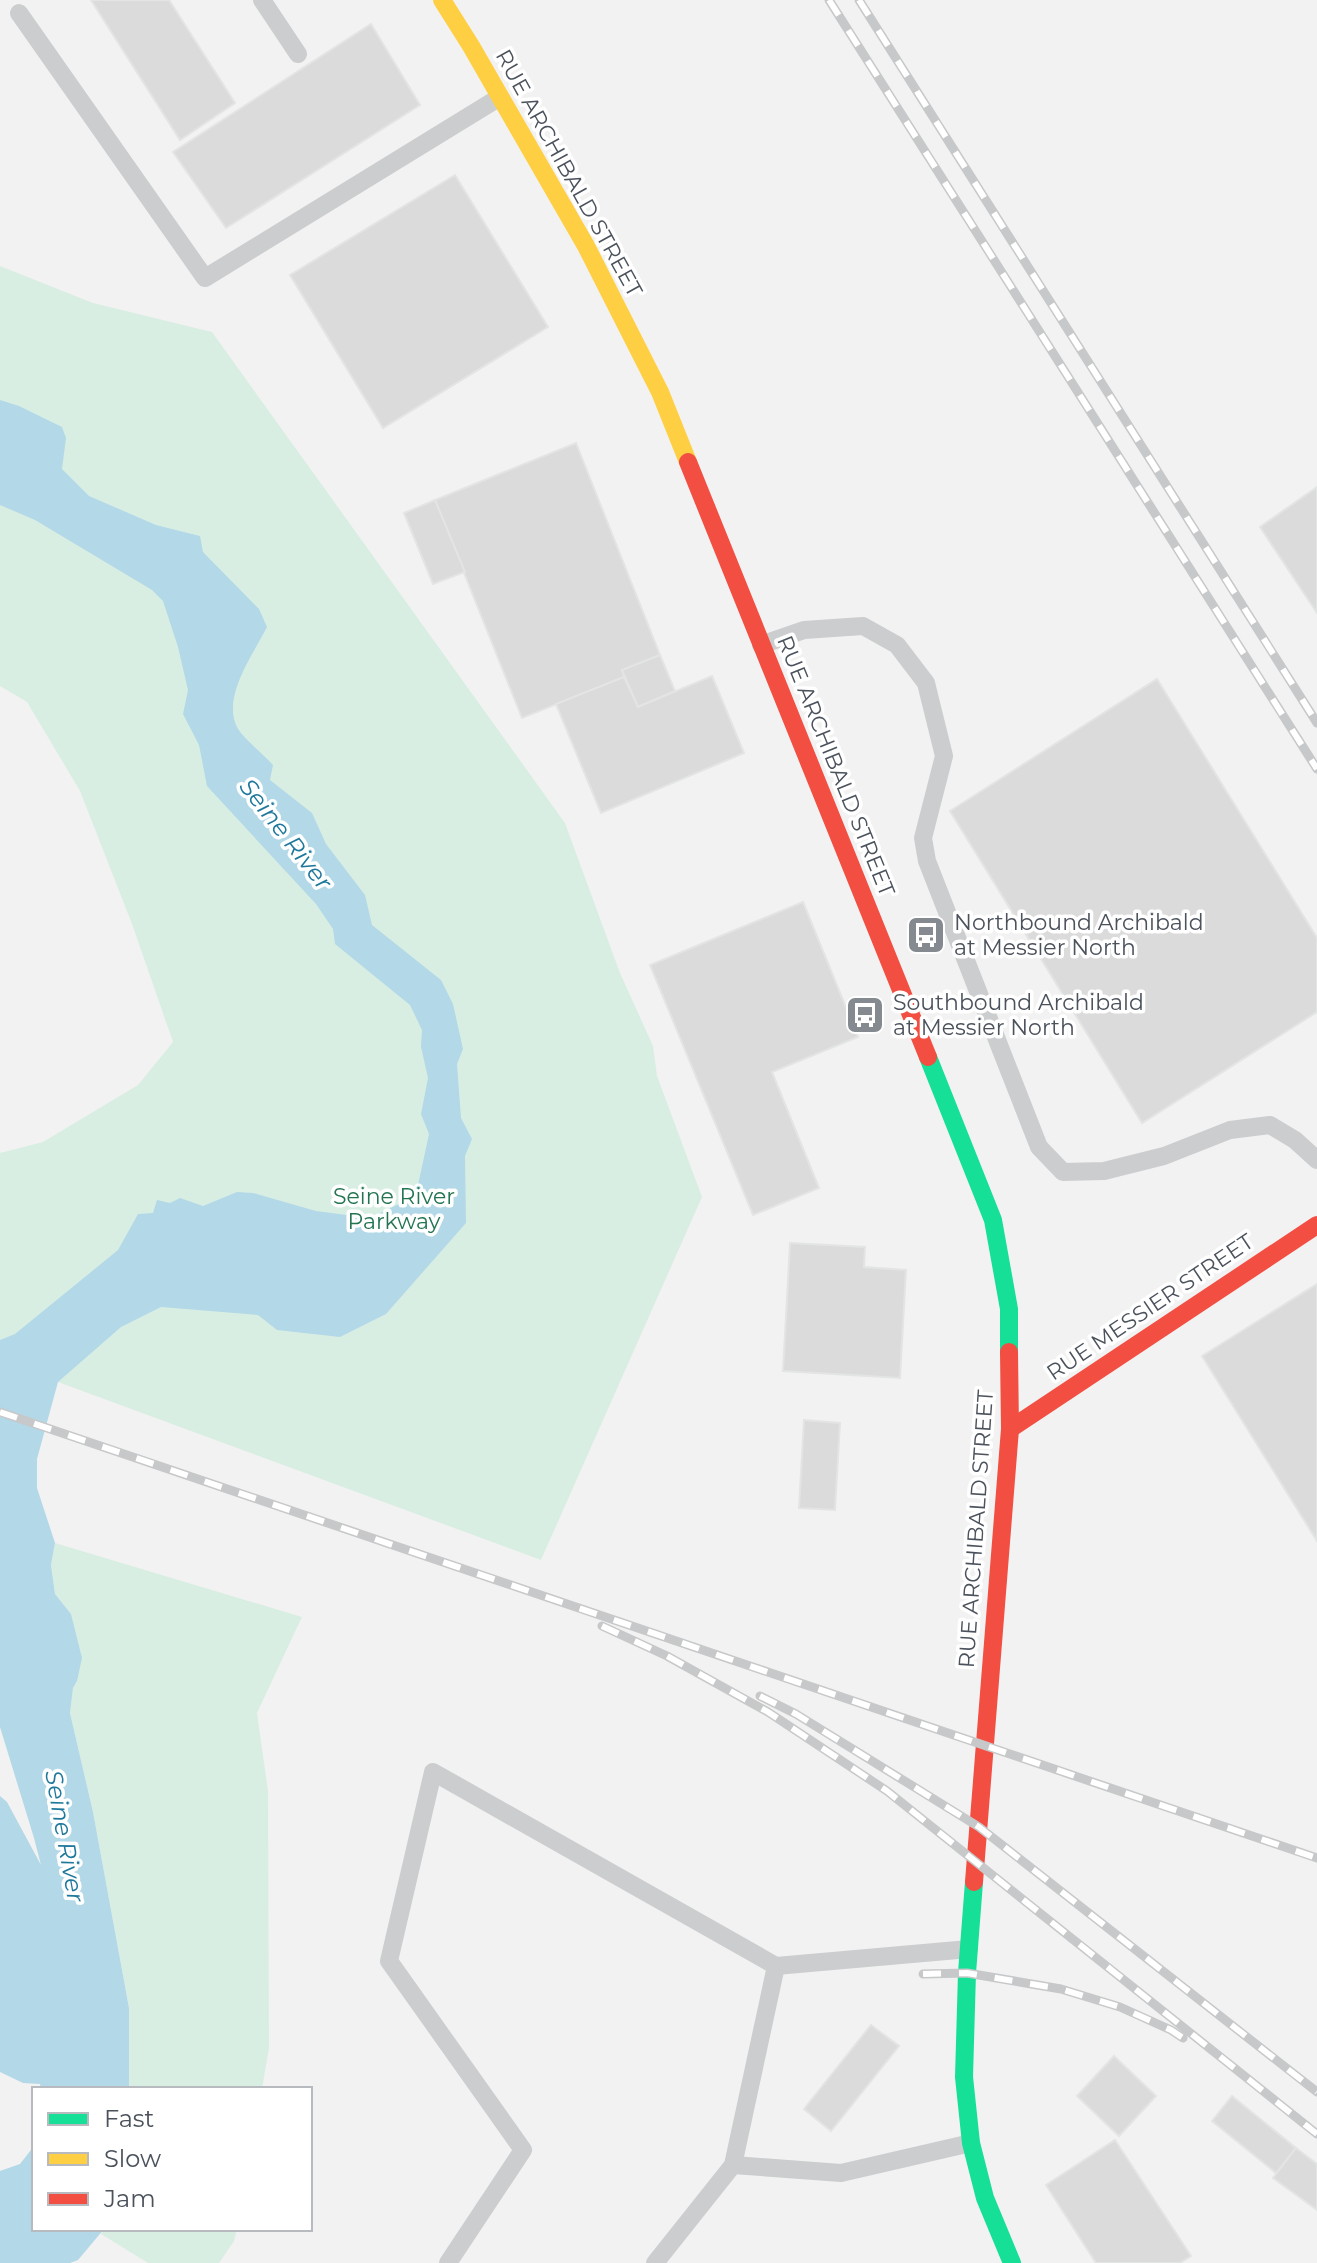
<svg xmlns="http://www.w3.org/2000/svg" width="1317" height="2263" font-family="Montserrat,sans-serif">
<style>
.green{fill:#d9eee3}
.water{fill:#b3d8e7}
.building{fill:#dbdbdc;stroke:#e3e4e4;stroke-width:2}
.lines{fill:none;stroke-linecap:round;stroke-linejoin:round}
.lane{stroke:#cccdcf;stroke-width:18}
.fast{stroke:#16e098;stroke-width:18}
.slow{stroke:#ffcf43;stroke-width:18}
.jam{stroke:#f24e42;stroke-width:18}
.rail-casing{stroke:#c7c8c9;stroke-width:9}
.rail{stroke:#fff;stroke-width:6;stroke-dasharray:18;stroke-linecap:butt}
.labels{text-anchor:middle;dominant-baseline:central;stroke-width:7;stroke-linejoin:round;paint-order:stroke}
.street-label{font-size:22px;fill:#4b525c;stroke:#fff}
.poi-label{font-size:22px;fill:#4b525c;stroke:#fff;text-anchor:start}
.park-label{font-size:22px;fill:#237552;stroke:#fff}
.water-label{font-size:24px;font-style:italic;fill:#1e789b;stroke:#fff}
</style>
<rect width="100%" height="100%" fill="#f2f2f2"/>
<!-- green -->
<g class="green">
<path d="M 0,266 L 93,303 L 212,332 L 565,823 L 620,973 L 653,1046 L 657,1076 L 702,1197 L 541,1560 L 58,1382 L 0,1370 L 0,1153 L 43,1142 L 138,1085 L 173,1042 L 132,924 L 80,791 L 27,702 L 0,686 Z"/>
<path d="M 55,1543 L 302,1617 L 257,1713 L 268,1791 L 269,2048 L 262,2089 L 129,2089 L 129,2008 L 93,1812 L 70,1713 L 73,1688 L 77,1681 L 71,1614 L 55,1594 L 51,1565 Z"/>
<path d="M 104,2229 L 237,2229 L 234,2241 L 219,2263 L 148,2263 L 101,2234 Z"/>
</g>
<!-- water -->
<g class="water">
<path d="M 0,400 L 19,406 L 62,427 L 66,438 L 62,469 L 89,496 L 156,525 L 200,536 L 203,552 L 259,609 L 267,627 C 253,655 217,703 241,733 C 250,744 263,754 273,765 L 270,780 L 312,813 L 326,844 L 365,895 L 372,925 L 441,980 L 453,1004 L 463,1049 L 457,1064 L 461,1118 L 472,1139 L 465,1156 L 466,1223 L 386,1314 L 340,1337 L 277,1330 L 258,1315 L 161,1307 L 121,1327 L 58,1382 L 37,1459 L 37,1488 L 55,1543 L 51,1565 L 55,1594 L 71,1614 L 82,1658 L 77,1681 L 73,1688 L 70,1713 L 93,1812 L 129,2008 L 129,2089 L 41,2089 L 40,2084 L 23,2083 L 0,2072 L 0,1796 L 7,1802 L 41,1865 L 34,1838 L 0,1727 L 0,1340 L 15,1334 L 118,1250 L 138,1214 L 153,1213 L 157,1200 L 170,1203 L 180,1198 L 203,1206 L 237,1192 L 253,1193 L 316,1211 L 370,1218 L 401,1203 L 418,1185 L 429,1134 L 421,1114 L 428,1078 L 421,1047 L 422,1030 L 410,1005 L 335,944 L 333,929 L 316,904 L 207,786 L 199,745 L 183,714 L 188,690 L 178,647 L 163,601 L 152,590 L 35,520 L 0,505 Z"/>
<path d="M 34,2146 L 34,2229 L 104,2229 L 78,2260 L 70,2263 L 0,2263 L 0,2171 L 20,2164 Z"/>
</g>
<!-- building -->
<g class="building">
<path d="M 91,0 L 169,0 L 235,103 L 180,140 Z"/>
<path d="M 371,24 L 420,105 L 226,228 L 173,152 Z"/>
<path d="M 455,175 L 548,327 L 383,428 L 290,275 Z"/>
<path d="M 576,443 L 660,655 L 622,670 L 624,677 L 522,718 L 435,500 Z"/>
<path d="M 1317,487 L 1317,613 L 1260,527 Z"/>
<path d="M 435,500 L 465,572 L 433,584 L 404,513 Z"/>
<path d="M 660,655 L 675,691 L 638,707 L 622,670 Z"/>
<path d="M 712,676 L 744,753 L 601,813 L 556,704 L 624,677 L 638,707 Z"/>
<path d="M 1157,679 L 1317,938 L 1317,1012 L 1142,1123 L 950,811 Z"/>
<path d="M 803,902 L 858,1037 L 772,1072 L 819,1188 L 753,1215 L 650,965 Z"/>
<path d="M 790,1243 L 865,1247 L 864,1267 L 906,1270 L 900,1378 L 783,1371 Z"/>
<path d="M 1317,1284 L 1317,1541 L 1202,1356 Z"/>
<path d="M 804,1420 L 840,1423 L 835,1510 L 799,1508 Z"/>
<path d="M 871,2025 L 899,2046 L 831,2131 L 804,2109 Z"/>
<path d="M 1114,2056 L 1156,2096 L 1119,2136 L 1077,2096 Z"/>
<path d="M 1232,2096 L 1296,2148 L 1276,2173 L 1212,2121 Z"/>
<path d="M 1115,2140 L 1191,2256 L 1180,2263 L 1096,2263 L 1046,2185 Z"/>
<path d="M 1296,2148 L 1317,2164 L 1317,2210 L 1273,2178 Z"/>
</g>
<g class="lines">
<!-- lane -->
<g class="lane">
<path d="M 262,0 L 298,54"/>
<path d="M 19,13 L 205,278 L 500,97"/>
<path d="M 761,645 L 804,630 L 863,626 L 897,645 L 926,683 L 944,756 L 923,838 L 927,861 L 1039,1147 L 1063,1172 L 1104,1171 L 1164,1156 L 1230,1130 L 1270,1125 L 1295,1140 L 1317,1160"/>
<path d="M 776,1966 L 969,1949"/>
<path d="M 733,2165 L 841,2173 L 971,2143"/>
<path d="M 448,2263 L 523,2150 L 389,1961 L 433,1772 L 776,1966 L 733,2165 L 655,2263"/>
</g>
<!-- fast -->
<g class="fast">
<path d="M 928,1057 L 993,1220 L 1009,1309 L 1009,1352"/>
<path d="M 974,1882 L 967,1973 L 964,2077 L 971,2143 L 985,2198 L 1012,2263"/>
</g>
<!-- slow -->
<path class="slow" d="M 442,0 L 471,46 L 586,246 L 660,392 L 688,462"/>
<!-- jam -->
<g class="jam">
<path d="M 688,462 L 928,1057"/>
<path d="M 1010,1429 L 1317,1225"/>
<path d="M 974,1882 L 1010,1429 L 1009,1352"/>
</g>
<!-- rail casing -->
<g class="rail-casing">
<g id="rail">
<path d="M 829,0 L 1317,769"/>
<path d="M 859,0 L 1317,723"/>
<path d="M 0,1412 L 1317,1858"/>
<path d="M 602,1626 L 667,1656 L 768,1712 L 887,1791 L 1317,2134"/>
<path d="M 760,1696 L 796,1714 L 979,1827 L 1317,2092"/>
<path d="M 923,1974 L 967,1973 L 1061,1989 L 1120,2007 L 1171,2030 L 1183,2038"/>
</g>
</g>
<!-- rail -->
<use href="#rail" class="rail"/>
</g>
<!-- icons -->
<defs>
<g id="bus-square" transform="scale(2)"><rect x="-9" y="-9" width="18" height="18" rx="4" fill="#858a90" stroke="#fff"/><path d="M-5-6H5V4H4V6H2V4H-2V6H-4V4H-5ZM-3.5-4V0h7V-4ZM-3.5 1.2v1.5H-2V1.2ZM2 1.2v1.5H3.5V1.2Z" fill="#fff"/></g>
</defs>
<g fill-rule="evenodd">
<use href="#bus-square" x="926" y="935"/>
<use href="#bus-square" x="865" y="1015"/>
</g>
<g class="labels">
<!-- street labels -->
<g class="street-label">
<text transform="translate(569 173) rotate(61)">RUE ARCHIBALD STREET</text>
<text transform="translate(836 766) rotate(68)">RUE ARCHIBALD STREET</text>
<text transform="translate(1150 1307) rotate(-34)">RUE MESSIER STREET</text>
<text transform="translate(976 1529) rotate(-86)">RUE ARCHIBALD STREET</text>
</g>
<!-- poi labels -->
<g class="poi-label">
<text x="954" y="922">Northbound Archibald<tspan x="954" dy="25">at Messier North</tspan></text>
<text x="893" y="1002">Southbound Archibald<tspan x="893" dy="25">at Messier North</tspan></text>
</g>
<!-- park labels -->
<g class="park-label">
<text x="394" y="1196">Seine River<tspan x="394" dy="25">Parkway</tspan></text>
</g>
<!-- water labels -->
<g class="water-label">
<text transform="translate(286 834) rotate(52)">Seine River</text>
<text transform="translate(65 1836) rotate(80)">Seine River</text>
</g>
</g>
<!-- legend -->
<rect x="32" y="2087" width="280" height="144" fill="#ffffff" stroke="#b7babe" stroke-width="2"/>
<rect x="48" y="2113" width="40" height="12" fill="#16e098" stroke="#b7babe" stroke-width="2"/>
<text x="104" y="2127" font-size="24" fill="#4b525c">Fast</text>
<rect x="48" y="2153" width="40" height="12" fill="#ffcf43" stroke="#b7babe" stroke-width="2"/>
<text x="104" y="2167" font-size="24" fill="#4b525c">Slow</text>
<rect x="48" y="2193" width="40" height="12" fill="#f24e42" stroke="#b7babe" stroke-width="2"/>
<text x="104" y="2207" font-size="24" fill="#4b525c">Jam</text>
</svg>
